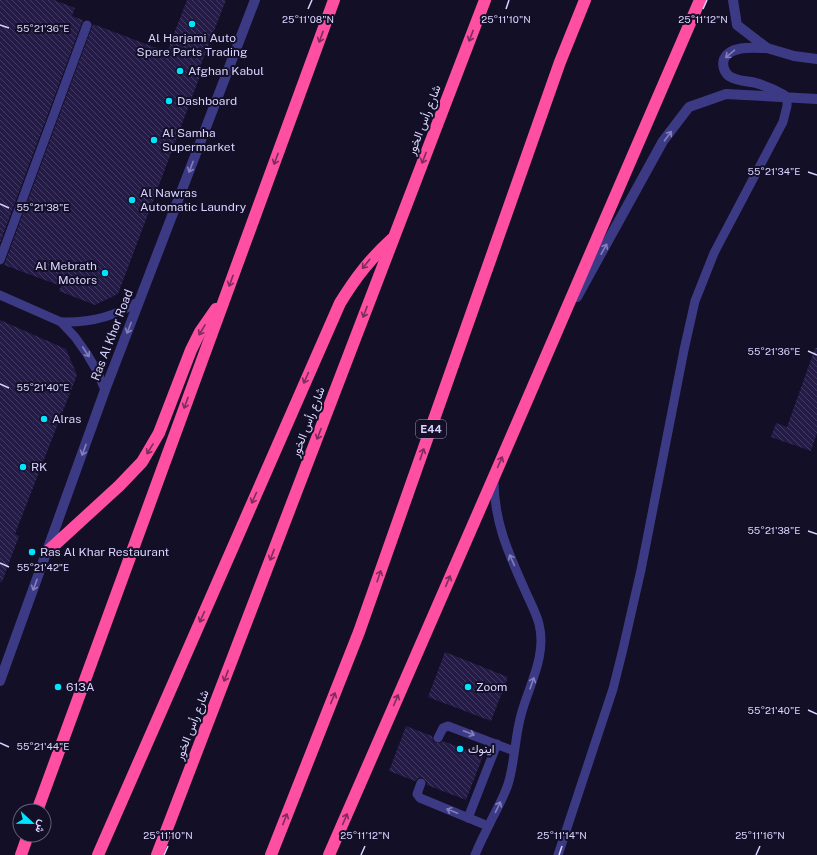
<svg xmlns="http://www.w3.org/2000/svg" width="817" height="855" font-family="'Public Sans',Vazirmatn,sans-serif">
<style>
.building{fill:url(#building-back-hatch)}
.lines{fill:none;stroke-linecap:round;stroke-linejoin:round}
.service{stroke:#3d3a85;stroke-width:9}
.minor{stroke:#3d3a85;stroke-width:10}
.tertiary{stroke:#3d3a85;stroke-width:10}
.motorway{stroke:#ff4fa3;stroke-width:12}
.oneway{stroke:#7d2c5e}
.oneway2{stroke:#837fbc}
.ticks{fill:none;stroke:#d9d4ff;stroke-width:1.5}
.poi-dot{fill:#00e5ff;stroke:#130f26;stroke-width:1.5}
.labels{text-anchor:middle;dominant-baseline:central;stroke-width:4;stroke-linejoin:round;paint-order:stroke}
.shield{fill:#130f26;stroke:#9e99be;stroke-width:1}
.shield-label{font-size:11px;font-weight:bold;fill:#d9d4ff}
.poi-label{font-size:12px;fill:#d9d4ff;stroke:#130f26;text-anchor:start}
.street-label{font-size:12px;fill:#d9d4ff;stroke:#130f26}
.ticks-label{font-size:10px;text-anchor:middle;fill:#d9d4ff;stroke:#130f26;stroke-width:4;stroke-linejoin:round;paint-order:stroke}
</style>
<defs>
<pattern id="building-back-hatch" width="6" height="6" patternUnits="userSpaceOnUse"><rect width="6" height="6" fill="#241b47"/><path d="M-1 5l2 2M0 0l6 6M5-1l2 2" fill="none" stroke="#433b63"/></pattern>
</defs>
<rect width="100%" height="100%" fill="#130f26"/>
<!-- building -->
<g class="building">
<path d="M 0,0 L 54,0 L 75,8 L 72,16 L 83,20 L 0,243 Z"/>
<path d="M 187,0 L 226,0 L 200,67 L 203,68 L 118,294 L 95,305 L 59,291 L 61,286 L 4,265 L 93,24 L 167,52 Z"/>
<path d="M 0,320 L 66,349 L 77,375 L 15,534 L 19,536 L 2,582 L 0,582 Z"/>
<path d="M 815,348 L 817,348 L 817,433 L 811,451 L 771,437 L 776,423 L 787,427 Z"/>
<path d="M 445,652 L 508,677 L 491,721 L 428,697 Z"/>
<path d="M 406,726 L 432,736 L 433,741 L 436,743 L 441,743 L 443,741 L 483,756 L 466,800 L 427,785 L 427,782 L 423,778 L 420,777 L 415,781 L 389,771 Z"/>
</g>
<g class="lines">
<!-- service -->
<g class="service">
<path d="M 0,260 L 87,25"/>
<path d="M 0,295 L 61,322 L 75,337 L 87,354 L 97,371 L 105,390"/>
<path d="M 61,322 C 90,323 115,317 139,301"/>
<path d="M 438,738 L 443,728 L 448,726 L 514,751"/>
<path d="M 421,783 L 417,794 L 420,798 L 488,826"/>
<path d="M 468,818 L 497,744"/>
<path d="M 475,855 C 479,845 484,835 489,825 C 496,810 505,796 509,781 C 515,759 515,737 521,715 C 529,685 547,656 539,624 C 536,612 529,600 524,588 C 508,552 494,521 494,481"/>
<path d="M 558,855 L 613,689 L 623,649 L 641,570 L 684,350 L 695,301 L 714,253 L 783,122 L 787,106 L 787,97"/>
</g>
<!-- minor -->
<g class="minor">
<path d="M 733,0 L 737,25 L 767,48 L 794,56 L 817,59"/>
<path d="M 767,48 C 755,48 730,45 724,59 C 722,65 724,72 729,76 C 736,81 748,81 756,83 C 766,86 775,90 784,95"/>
<path d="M 577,297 L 663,141 L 689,107 L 726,94 L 817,99"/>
</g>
<!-- tertiary -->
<path class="tertiary" d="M 0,681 L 105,390 L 255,0"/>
<!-- motorway -->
<g class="motorway">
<path d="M 48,551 L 119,486 L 142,462 L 159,433 L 191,350 L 200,332 L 216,309"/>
<path d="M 37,811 L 334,0"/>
<path d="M 21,855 L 28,835"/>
<path d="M 98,855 L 340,303 C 356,277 370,259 392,239"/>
<path d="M 157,855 L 485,0"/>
<path d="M 271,855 L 359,632 L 560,62 L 585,0"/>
<path d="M 329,855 C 453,570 578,286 700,0"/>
</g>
</g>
<!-- one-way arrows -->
<defs><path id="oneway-shaft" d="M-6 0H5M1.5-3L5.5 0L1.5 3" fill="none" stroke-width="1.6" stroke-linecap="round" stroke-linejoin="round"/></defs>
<g class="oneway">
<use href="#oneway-shaft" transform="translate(471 36) rotate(111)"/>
<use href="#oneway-shaft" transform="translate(321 37) rotate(110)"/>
<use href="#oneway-shaft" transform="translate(424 158) rotate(111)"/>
<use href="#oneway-shaft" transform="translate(276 159) rotate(110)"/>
<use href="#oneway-shaft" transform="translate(366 264) rotate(129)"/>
<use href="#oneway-shaft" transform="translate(231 281) rotate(110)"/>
<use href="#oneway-shaft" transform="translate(365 312) rotate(111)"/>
<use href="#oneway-shaft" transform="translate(202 330) rotate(121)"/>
<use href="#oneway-shaft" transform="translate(306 378) rotate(114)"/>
<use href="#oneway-shaft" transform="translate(186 403) rotate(110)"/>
<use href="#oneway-shaft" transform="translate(319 434) rotate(111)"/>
<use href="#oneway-shaft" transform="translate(150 449) rotate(121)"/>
<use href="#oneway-shaft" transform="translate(422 454) rotate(-71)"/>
<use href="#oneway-shaft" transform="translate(500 462) rotate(-66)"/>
<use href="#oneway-shaft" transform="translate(254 498) rotate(114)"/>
<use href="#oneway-shaft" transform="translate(272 555) rotate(111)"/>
<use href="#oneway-shaft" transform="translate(379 576) rotate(-71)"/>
<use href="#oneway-shaft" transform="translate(448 581) rotate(-67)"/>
<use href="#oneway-shaft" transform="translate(202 617) rotate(114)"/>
<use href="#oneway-shaft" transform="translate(226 676) rotate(111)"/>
<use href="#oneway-shaft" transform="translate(333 698) rotate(-68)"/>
<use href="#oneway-shaft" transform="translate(396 700) rotate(-67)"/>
<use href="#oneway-shaft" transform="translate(285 819) rotate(-69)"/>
<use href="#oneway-shaft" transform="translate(345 819) rotate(-67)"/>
</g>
<g class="oneway2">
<use href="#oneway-shaft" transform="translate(730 54) rotate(140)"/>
<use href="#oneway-shaft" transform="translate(668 136) rotate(-53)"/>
<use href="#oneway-shaft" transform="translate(191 167) rotate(111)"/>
<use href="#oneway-shaft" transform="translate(604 249) rotate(-61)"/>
<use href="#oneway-shaft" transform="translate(129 328) rotate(111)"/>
<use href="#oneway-shaft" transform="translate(86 352) rotate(57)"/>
<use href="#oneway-shaft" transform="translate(84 450) rotate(110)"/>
<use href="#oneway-shaft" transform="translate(512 560) rotate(-114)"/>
<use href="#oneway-shaft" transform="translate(35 585) rotate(110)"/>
<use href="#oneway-shaft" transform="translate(532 683) rotate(-71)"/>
<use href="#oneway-shaft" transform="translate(469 733) rotate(21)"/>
<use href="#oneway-shaft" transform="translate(498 807) rotate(-64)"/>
<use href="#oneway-shaft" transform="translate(452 811) rotate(-158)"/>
</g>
<!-- ticks -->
<path class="ticks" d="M 308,9 L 312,0M 506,9 L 509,0M 703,9 L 707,0M 0,25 L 9,28M 808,172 L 817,175M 0,204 L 9,208M 808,351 L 817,355M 0,384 L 9,388M 808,531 L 817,534M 0,563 L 9,567M 808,710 L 817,714M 0,743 L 9,747M 164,855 L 168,846M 361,855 L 365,846M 559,855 L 562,846M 756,855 L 760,846"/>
<!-- markers -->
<g class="poi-dot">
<circle cx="192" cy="24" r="4"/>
<circle cx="180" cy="71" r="4"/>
<circle cx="169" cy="101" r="4"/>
<circle cx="154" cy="140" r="4"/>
<circle cx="132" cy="200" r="4"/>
<circle cx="105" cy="273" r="4"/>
<circle cx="44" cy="419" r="4"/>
<circle cx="23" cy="467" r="4"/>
<circle cx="32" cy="552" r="4"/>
<circle cx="58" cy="687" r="4"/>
<circle cx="468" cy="687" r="4"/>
<circle cx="460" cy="749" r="4"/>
</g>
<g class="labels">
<!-- shield labels -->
<rect class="shield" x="416" y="420" width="30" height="18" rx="3"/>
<g class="shield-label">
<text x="431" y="429">E44</text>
</g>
<!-- poi labels -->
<g class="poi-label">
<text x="192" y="38" text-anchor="middle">Al Harjami Auto<tspan x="192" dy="14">Spare Parts Trading</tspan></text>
<text x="188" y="71">Afghan Kabul</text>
<text x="177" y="101">Dashboard</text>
<text x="162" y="133">Al Samha<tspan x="162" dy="14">Supermarket</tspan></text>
<text x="140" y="193">Al Nawras<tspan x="140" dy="14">Automatic Laundry</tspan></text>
<text x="97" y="266" text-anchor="end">Al Mebrath<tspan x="97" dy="14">Motors</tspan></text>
<text x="52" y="419">Alras</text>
<text x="31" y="467">RK</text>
<text x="40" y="552">Ras Al Khar Restaurant</text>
<text x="66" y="687">613A</text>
<text x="476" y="687">Zoom</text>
<text x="468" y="749">اينوك</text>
</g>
<!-- street labels -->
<g class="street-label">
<text transform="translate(424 120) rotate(-69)">شارع رأس الخور</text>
<text transform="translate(112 335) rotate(-69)">Ras Al Khor Road</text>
<text transform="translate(308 422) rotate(-69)">شارع رأس الخور</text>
<text transform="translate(192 725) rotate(-69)">شارع رأس الخور</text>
</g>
</g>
<g class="ticks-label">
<text x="506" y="23">25°11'10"N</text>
<text x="703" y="23">25°11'12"N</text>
<text x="308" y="23">25°11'08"N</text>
<text x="43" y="32">55°21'36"E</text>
<text x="774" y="175">55°21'34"E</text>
<text x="43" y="211">55°21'38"E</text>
<text x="774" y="355">55°21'36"E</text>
<text x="43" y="391">55°21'40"E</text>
<text x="774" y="534">55°21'38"E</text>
<text x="43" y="571">55°21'42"E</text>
<text x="774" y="714">55°21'40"E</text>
<text x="43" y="750">55°21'44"E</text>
<text x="168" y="839">25°11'10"N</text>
<text x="365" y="839">25°11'12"N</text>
<text x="562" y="839">25°11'14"N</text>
<text x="760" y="839">25°11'16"N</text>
</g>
<!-- north arrow -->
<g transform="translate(32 823) rotate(112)"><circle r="19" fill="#130f26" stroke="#625e7d"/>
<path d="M0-3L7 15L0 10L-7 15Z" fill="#00e5ff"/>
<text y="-6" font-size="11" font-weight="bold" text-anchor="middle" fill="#d9d4ff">ش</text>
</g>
</svg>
